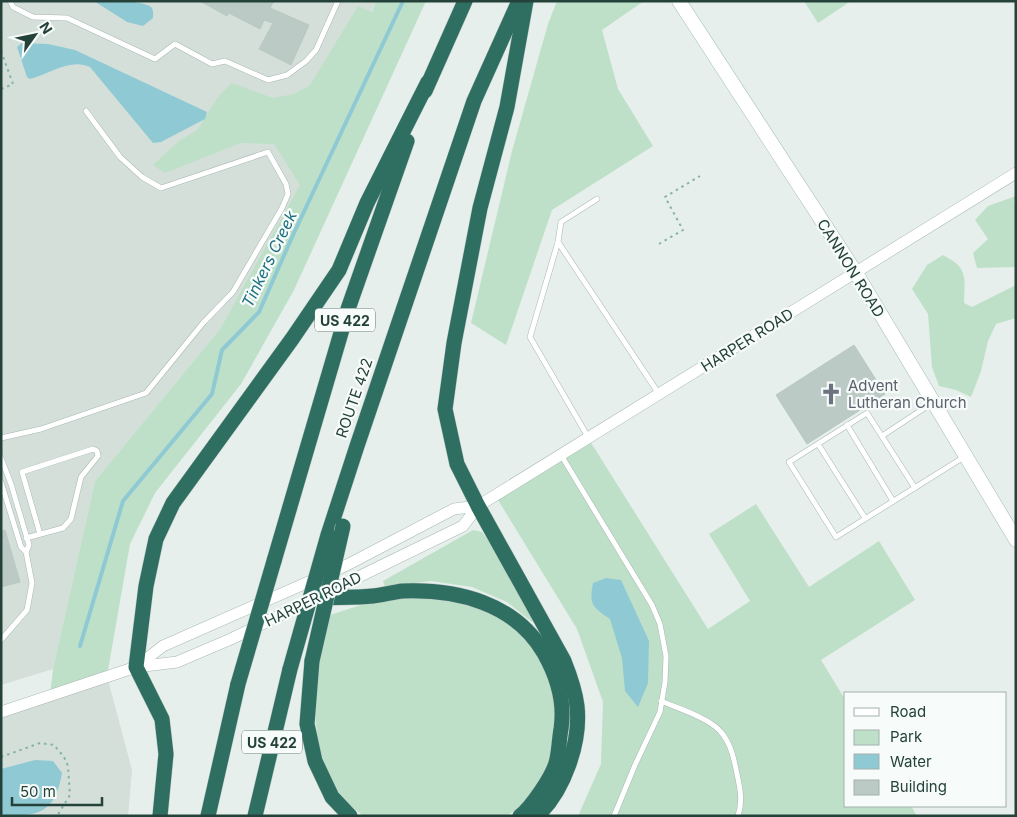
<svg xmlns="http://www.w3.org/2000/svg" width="1017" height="817" font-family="Inter,sans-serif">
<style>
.built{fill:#d4dfda}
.green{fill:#bfe0c8}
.water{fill:#8ec9d4}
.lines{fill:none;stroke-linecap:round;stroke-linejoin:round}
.stream{stroke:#8ec9d4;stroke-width:4}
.building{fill:#bbcac4;stroke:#b8c9c2}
.service-casing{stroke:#a8b8b2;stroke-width:6}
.tertiary-casing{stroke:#a8b8b2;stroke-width:12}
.secondary-casing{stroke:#a4bbb3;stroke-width:15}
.motorway-casing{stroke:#c2cac8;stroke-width:16}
.path{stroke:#86b3a5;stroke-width:2;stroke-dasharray:2.5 4;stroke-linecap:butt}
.service{stroke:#fff;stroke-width:5}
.tertiary{stroke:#fff;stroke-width:11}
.secondary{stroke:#fff;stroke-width:14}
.motorway{stroke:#2f6f62;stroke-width:15}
.motorway-bridge-casing{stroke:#c2cac8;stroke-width:16;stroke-linecap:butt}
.motorway-bridge{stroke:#2f6f62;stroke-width:15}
.labels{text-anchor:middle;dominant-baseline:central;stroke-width:4.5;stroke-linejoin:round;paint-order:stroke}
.shield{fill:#f7fbf9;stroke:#637a73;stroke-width:1}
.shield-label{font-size:14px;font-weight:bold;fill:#24423a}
.street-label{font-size:15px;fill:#24423a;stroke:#f7fbf9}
.worship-label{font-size:15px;fill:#5b616d;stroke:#f7fbf9;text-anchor:start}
.water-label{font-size:16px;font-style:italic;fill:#1c6f80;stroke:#f7fbf9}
</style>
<rect width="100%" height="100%" fill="#e6efeb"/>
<!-- built -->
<g class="built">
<path d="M 1,1 L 376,1 L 298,191 L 220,329 L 95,481 L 53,669 L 1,685 Z"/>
<path d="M 107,676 L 132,770 L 128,816 L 1,816 L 1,712 Z"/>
</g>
<!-- green -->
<g class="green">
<path d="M 376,1 L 426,1 L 294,290 L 241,384 L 155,493 L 130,544 L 107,676 L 50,696 L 53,669 L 95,481 L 220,329 L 300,185 L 274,144 L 241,143 L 165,173 L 153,165 L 179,141 L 197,130 L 218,97 L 232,83 L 273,98 L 294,94 L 310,85 L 358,6 L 372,12 Z"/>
<path d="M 557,1 L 644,1 L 602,30 L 618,89 L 653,146 L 552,210 L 506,345 L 471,323 L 512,151 L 548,24 Z"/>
<path d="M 804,1 L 851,1 L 818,23 Z"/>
<path d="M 1016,196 L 1014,203 L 1016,207 L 1016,267 L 977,268 L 973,253 L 988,239 L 975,220 L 988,206 Z"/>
<path d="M 943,255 C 968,268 965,276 964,303 L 972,307 L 1016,285 L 1016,318 L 996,324 L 988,341 L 981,371 L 971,397 L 956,390 L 939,386 L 932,367 L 928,314 L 912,289 L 927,265 Z"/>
<path d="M 588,438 L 708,629 L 750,601 L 709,534 L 756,504 L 809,587 L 879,541 L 915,600 L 821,660 L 846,701 L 846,806 L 911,806 L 917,816 L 578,816 L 601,764 L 603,702 L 577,629 L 495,495 Z"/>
<path d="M 473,530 L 482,532 L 496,550 L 536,618 L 532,622 L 507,602 L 472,587 L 431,581 L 385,587 L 383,581 Z"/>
<path d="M 401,595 L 434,596 L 477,607 L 506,618 L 535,647 L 549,672 L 557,707 L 550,764 L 523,804 L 507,816 L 363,816 C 356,809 346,803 340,796 C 335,789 331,780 328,772 C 306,722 317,666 330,615 L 370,602 Z"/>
</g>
<!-- water -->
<g class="water">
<path d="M 94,1 C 107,1 142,0 151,7 C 154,10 153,14 153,18 L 143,26 L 127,22 Z"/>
<path d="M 22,43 L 48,44 L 75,50 L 207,112 L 205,119 L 161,142 L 153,143 L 90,67 C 70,58 50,74 30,79 L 27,77 L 17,47 Z"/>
<path d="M 606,578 L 621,580 L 649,641 L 648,683 L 638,707 L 625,691 L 622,658 L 610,619 C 592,607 589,604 593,583 Z"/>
<path d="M 35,760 L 53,761 L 62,773 C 55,814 38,816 1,816 L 1,769 Z"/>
</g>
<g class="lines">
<!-- stream -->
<path class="stream" d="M 80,646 L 123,501 L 212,394 L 222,350 L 259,312 L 293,235 L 403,1"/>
</g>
<!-- building -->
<g class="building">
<path d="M 200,1 L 274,1 L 270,8 L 309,25 L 291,65 L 259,49 L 273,23 L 264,20 L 260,29 L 229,13 L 227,16 Z"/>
<path d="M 854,345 L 885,394 L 807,444 L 776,395 Z"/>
<path d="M 5,530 L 20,582 L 1,587 L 1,531 Z"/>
</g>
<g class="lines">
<!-- service casing -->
<g class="service-casing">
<g id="service">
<path d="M 10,1 L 13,7 L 33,17 L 67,18 L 155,59 L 175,44 L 212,64 L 225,61 L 268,80 L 287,75 L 306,61 L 316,50 L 338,1"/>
<path d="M 558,242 L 561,222 L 597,199"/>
<path d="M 847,425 L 893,501"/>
<path d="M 882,436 L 932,403"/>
<path d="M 588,437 L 530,337 L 558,242 L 659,394"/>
<path d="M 1,438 L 41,429 L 146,393 L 203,323 L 233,292 L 282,208 L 288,194 L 286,184 L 268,152 L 161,188 L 142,177 L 120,157 L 86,111"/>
<path d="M 818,444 L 865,518"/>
<path d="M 561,455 L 652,605 L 660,624 L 666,656 L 665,682 L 660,712 L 635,765 L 614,816"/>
<path d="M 1,458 L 11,484 L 29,545 L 26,552 L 32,583 L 27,610 L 1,640"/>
<path d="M 1,482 L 21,547 L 26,552"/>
<path d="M 915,488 L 867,413 L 789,462 L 836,537 L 964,457"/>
<path d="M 26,538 L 63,528 L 71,519 L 81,477 L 98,456 L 97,451 L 93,449 L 22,472 L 40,534"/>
<path d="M 661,701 C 677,708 709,718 720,731 C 731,743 734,759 737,774 C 740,788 743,801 738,816"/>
</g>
</g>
<!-- tertiary casing -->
<g class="tertiary-casing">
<g id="tertiary">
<path d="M 136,667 L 163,646 L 347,565 L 454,509 L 478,506"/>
<path d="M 1,712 L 136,667 L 177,662 L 231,639 L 463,526 L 478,506 L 1016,173"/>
</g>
</g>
<!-- secondary casing -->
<g class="secondary-casing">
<path id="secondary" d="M 679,1 L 856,273 L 1016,540"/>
</g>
<!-- motorway casing -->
<g class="motorway-casing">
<g id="motorway">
<path d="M 526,1 L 507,107 L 480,208 L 454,343 L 445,409 L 457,464 L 478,506 L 564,661 C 570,676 575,690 577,706 C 581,742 564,791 537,816"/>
<path d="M 425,91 L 465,1"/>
<path d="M 328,535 L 357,446 L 474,101 L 519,1"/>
<path d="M 274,561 L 348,309 L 407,141"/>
<path d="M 316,598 C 335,597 354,598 373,596 C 383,595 393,592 403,591 C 457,589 515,603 544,653 C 557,676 565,703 561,729 C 559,740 559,753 556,763 C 552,777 531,808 520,816"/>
<path d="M 312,661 L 307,724 L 315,761 L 332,797 L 350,816"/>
<path d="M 160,816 L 166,754 L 162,719 L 136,667 L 146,586 L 156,539 L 173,503 L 292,339 L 339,270 L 367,203 L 428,82"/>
<path d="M 208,816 L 238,684"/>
<path d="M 255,816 L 290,669"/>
</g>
</g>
<!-- path -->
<g class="path">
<path d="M 1,51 L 13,84 L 1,89"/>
<path d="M 659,244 L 683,230 L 665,197 L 700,176"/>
<path d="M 1,757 L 40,743 L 54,745 L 64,757 L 68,766 L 69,781 L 70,795 L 57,816"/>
</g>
<!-- service -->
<use href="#service" class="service"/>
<!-- tertiary -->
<use href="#tertiary" class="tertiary"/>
<!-- secondary -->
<use href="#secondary" class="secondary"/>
<!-- motorway -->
<use href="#motorway" class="motorway"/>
<!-- motorway-bridge casing -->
<g class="motorway-bridge-casing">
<g id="motorway-bridge">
<path d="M 312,661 L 343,526"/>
<path d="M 290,669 L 328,535"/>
<path d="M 238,684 L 274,561"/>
</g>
</g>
<!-- motorway-bridge -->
<use href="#motorway-bridge" class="motorway-bridge"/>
</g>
<!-- icons -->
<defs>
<g id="church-bare" transform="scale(1.725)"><path d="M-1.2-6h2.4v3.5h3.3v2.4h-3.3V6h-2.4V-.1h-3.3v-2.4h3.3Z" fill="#6b7280" stroke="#f7fbf9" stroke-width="2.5" paint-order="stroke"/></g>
</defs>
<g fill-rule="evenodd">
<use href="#church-bare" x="831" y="394"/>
</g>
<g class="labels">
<!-- shield labels -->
<g class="shield">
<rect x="315" y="308.5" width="60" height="23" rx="4"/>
<rect x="242" y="730.5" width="60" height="23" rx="4"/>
</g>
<g class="shield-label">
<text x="345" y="320">US 422</text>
<text x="272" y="742">US 422</text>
</g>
<!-- street labels -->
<g class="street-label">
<text transform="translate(851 268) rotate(58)">CANNON ROAD</text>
<text transform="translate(747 340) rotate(-32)">HARPER ROAD</text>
<text transform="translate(354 398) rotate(-71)">ROUTE 422</text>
<text transform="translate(313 599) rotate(-26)">HARPER ROAD</text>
</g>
<!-- worship labels -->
<g class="worship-label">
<text x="848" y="385">Advent<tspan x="848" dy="17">Lutheran Church</tspan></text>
</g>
<!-- water labels -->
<g class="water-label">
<text transform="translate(269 259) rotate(-64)">Tinkers Creek</text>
</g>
</g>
<!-- border -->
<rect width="1017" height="817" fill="none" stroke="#24423a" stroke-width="5"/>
<!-- legend -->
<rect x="844" y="692" width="162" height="115" fill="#f7fbf9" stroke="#a3b1ad"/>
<rect x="854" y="708" width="25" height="8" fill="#ffffff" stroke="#a3b1ad"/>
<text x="890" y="717" font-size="15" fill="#24423a">Road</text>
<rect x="854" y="730" width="25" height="15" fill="#bfe0c8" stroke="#a3b1ad"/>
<text x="890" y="742" font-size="15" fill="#24423a">Park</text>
<rect x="854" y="754" width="25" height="15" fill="#8ec9d4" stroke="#a3b1ad"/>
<text x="890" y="767" font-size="15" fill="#24423a">Water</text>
<rect x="854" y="780" width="25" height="15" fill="#bbcac4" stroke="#a3b1ad"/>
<text x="890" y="792" font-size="15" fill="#24423a">Building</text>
<!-- north arrow -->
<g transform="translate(35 35) rotate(57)" stroke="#f7fbf9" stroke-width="4" paint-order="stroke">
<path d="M0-4L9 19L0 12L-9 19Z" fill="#24423a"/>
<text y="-8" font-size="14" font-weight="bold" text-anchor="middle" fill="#24423a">N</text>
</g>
<!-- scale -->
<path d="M12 797v8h90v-8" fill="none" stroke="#24423a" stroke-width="2.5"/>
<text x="20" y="797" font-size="15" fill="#24423a" stroke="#f7fbf9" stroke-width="4" paint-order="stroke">50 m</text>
</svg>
